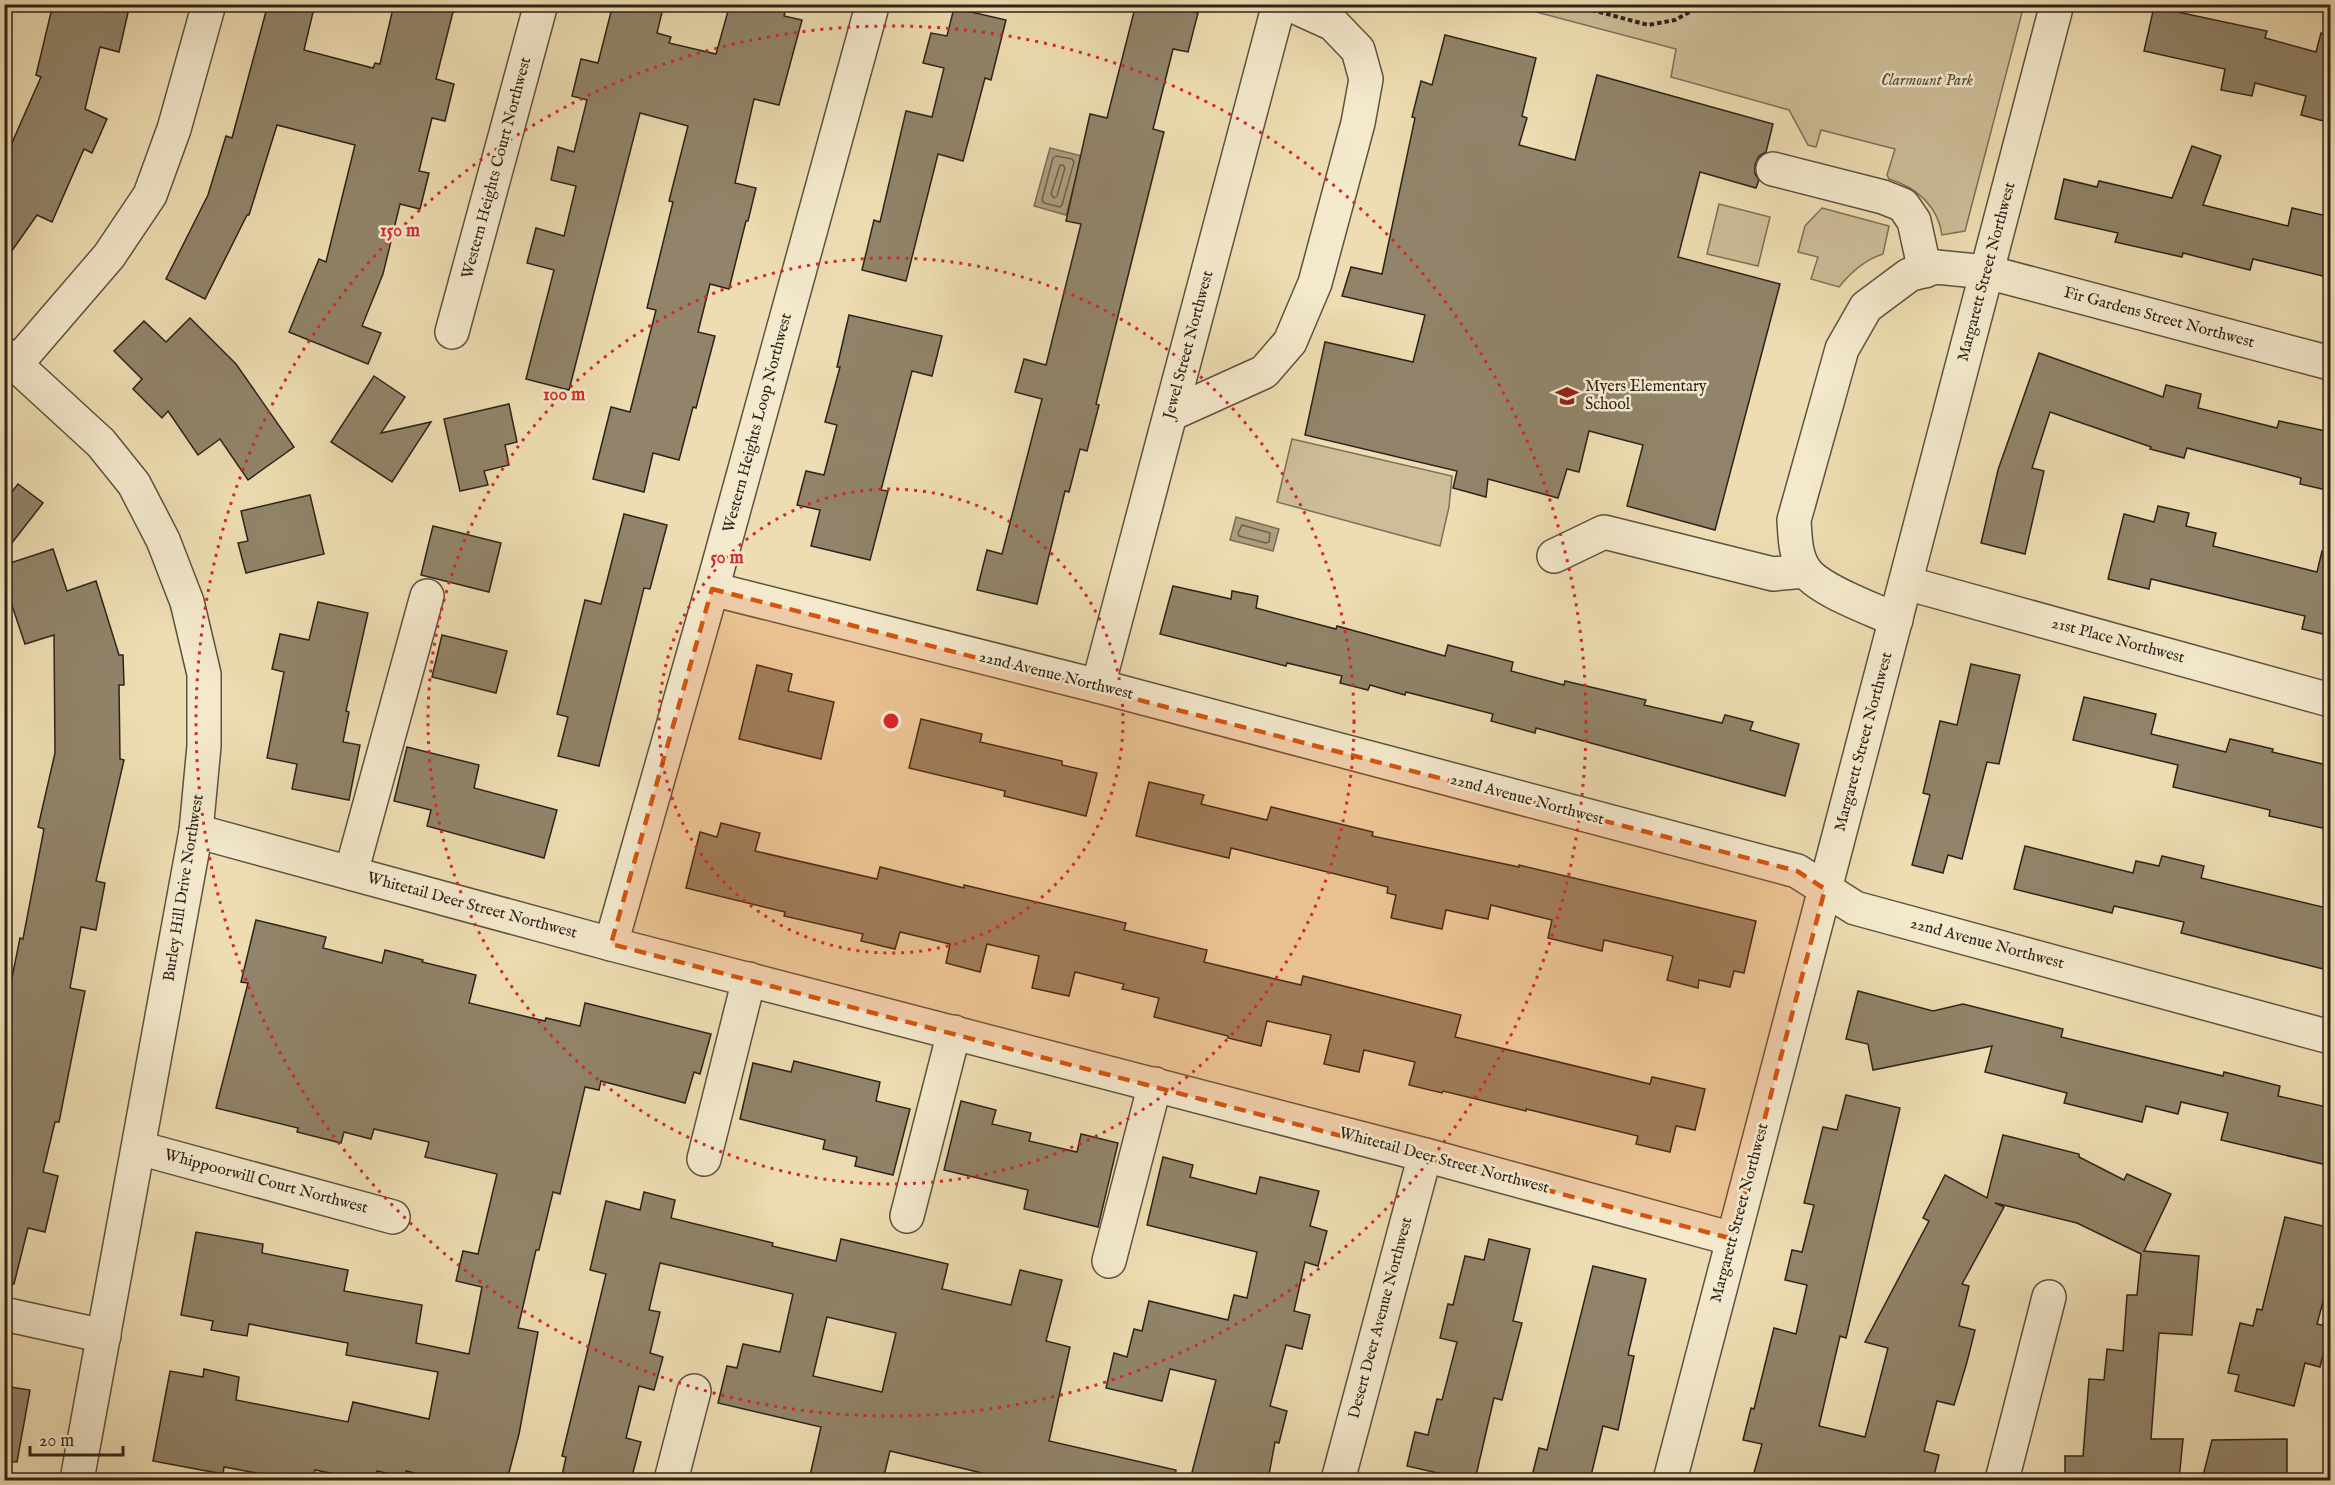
<svg xmlns="http://www.w3.org/2000/svg" width="2335" height="1485" font-family="'IM FELL English',serif">
<style>
.green{fill:#cdbd98;stroke:#7d705a;stroke-width:1.5}
.water{fill:#ac9e7f;stroke:#796d57;stroke-width:1.5}
.lines{fill:none;stroke-linecap:round;stroke-linejoin:round}
.shore{stroke:#6c604d;stroke-width:1.5}
.building{fill:#91846a;stroke:#2d231b;stroke-width:1.5;fill-rule:evenodd}
.minor-casing{stroke:#5d5241;stroke-width:36}
.path{stroke:#2d231b;stroke-width:4;stroke-dasharray:4.5 3;stroke-linecap:butt}
.minor{stroke:#f4e9cd;stroke-width:33}
.marked{fill:#d5540e;fill-opacity:0.2;stroke:#d5540e;stroke-width:4.5;stroke-dasharray:12 8;stroke-linejoin:round}
.ring{fill:none;stroke:#d62828;stroke-width:3;stroke-dasharray:3 6}
.labels{text-anchor:middle;dominant-baseline:central;stroke-width:5;stroke-linejoin:round;paint-order:stroke}
.park-label{font-size:16px;font-style:italic;fill:#554a3a;stroke:#f4e9cd}
.street-label{font-size:16px;fill:#2d231b;stroke:#f4e9cd}
.poi-label{font-size:16px;fill:#2d231b;stroke:#f4e9cd;text-anchor:start}
.centre{fill:#d62828;stroke:#f4e9cd;stroke-width:3}
.ring-label{font-size:18px;text-anchor:middle;font-weight:bold;fill:#d62828;stroke:#f4e9cd;stroke-width:5;stroke-linejoin:round;paint-order:stroke}
</style>
<rect width="100%" height="100%" fill="#eeddb2"/>
<filter id="stains"><feTurbulence type="fractalNoise" baseFrequency=".00333" numOctaves="4"/><feColorMatrix values="0 0 0 0 .2 0 0 0 0 .09 0 0 0 0 .02 0 0 0 .5 -.17"/></filter>
<radialGradient id="worn" r=".72"><stop offset=".6" stop-color="#630" stop-opacity="0"/><stop offset="1" stop-color="#630" stop-opacity=".3"/></radialGradient>
<!-- green -->
<g class="green">
<path d="M 1510,5 L 2024,5 L 1965,231 L 1942,235 C 1938,206 1916,187 1889,179 L 1887,175 L 1895,149 L 1821,130 L 1816,147 L 1808,145 L 1789,110 L 1671,77 L 1676,49 Z"/>
<path d="M 1719,204 L 1770,217 L 1758,266 L 1707,254 Z"/>
<path d="M 1822,208 L 1889,226 L 1883,254 C 1864,260 1851,272 1839,287 L 1811,279 L 1818,257 L 1798,252 L 1805,226 Z"/>
<path d="M 1292,439 L 1452,476 L 1449,507 L 1440,546 L 1277,502 Z"/>
</g>
<!-- water -->
<g class="water">
<path d="M 1050,148 L 1082,156 L 1066,215 L 1034,206 Z"/>
<path d="M 1236,517 L 1279,529 L 1273,551 L 1230,540 Z"/>
</g>
<g class="lines">
<!-- shore -->
<g class="shore">
<path d="M 1056,156 L 1072,159 L 1074,162 L 1062,205 L 1060,207 L 1044,203 L 1042,200 L 1053,158 Z"/>
<path d="M 1060,165 L 1063,165 L 1065,168 L 1057,196 L 1054,198 L 1051,194 Z"/>
<path d="M 1242,525 L 1270,533 L 1269,542 L 1266,543 L 1239,536 L 1238,533 Z"/>
</g>
</g>
<!-- building -->
<g class="building">
<path d="M 53,4 L 130,4 L 119,52 L 100,47 L 85,109 L 107,119 L 92,153 L 84,149 L 52,222 L 37,215 L 4,262 L 4,161 L 41,77 L 36,75 Z"/>
<path d="M 268,4 L 315,4 L 304,50 L 373,68 L 375,63 L 380,64 L 394,4 L 455,4 L 436,79 L 454,84 L 445,121 L 432,118 L 419,171 L 429,173 L 420,209 L 400,204 L 383,274 L 362,326 L 381,333 L 368,364 L 289,332 L 319,259 L 326,262 L 355,145 L 277,125 L 249,215 L 247,215 L 205,299 L 166,279 L 208,195 L 226,136 L 232,138 Z"/>
<path d="M 613,4 L 664,4 L 657,33 L 671,37 L 669,43 L 716,54 L 730,4 L 787,4 L 784,16 L 802,20 L 779,105 L 754,99 L 735,183 L 756,188 L 748,221 L 746,221 L 729,289 L 710,284 L 698,332 L 715,336 L 696,408 L 693,407 L 679,460 L 653,453 L 644,492 L 593,479 L 611,407 L 630,412 L 656,310 L 647,308 L 673,202 L 669,201 L 688,126 L 640,113 L 569,390 L 526,379 L 554,270 L 527,263 L 536,228 L 564,236 L 576,186 L 551,180 L 558,147 L 574,152 L 587,100 L 572,96 L 581,59 L 598,63 Z"/>
<path d="M 1136,4 L 1165,4 L 1198,13 L 1188,52 L 1173,49 L 1153,129 L 1164,132 L 1096,404 L 1099,405 L 1087,451 L 1080,449 L 1069,492 L 1065,491 L 1037,604 L 977,590 L 987,550 L 1002,554 L 1042,399 L 1015,392 L 1024,359 L 1046,365 L 1081,224 L 1066,221 L 1090,114 L 1107,118 Z"/>
<path d="M 2154,7 L 2267,31 L 2265,38 L 2316,52 L 2321,33 L 2331,34 L 2331,123 L 2301,115 L 2306,96 L 2255,83 L 2252,96 L 2221,90 L 2225,69 L 2144,51 Z"/>
<path d="M 954,8 L 1006,20 L 991,80 L 985,78 L 963,161 L 938,154 L 906,281 L 862,270 L 874,220 L 880,222 L 906,111 L 932,117 L 944,68 L 923,63 L 931,33 L 947,36 Z"/>
<path d="M 1445,35 L 1536,58 L 1522,116 L 1527,118 L 1519,145 L 1575,160 L 1597,75 L 1773,124 L 1766,152 L 1759,156 L 1755,165 L 1755,174 L 1759,180 L 1756,188 L 1700,172 L 1678,257 L 1780,284 L 1715,530 L 1627,506 L 1643,445 L 1589,431 L 1579,472 L 1567,469 L 1558,498 L 1488,479 L 1486,497 L 1453,488 L 1457,471 L 1305,435 L 1325,342 L 1413,362 L 1425,315 L 1342,296 L 1351,267 L 1382,274 L 1415,118 L 1412,117 L 1421,81 L 1432,85 Z"/>
<path d="M 2192,146 L 2221,156 L 2203,205 L 2288,226 L 2292,208 L 2331,217 L 2331,278 L 2253,259 L 2250,270 L 2183,253 L 2182,257 L 2115,242 L 2118,233 L 2055,219 L 2064,179 L 2097,187 L 2099,181 L 2172,198 Z"/>
<path d="M 849,315 L 942,336 L 932,376 L 912,371 L 881,490 L 888,491 L 870,560 L 811,546 L 820,510 L 797,505 L 806,471 L 824,475 L 837,425 L 825,422 L 840,367 L 837,367 Z"/>
<path d="M 190,318 L 236,364 L 294,447 L 248,480 L 220,439 L 198,455 L 168,411 L 162,418 L 133,389 L 142,379 L 114,351 L 144,321 L 166,342 Z"/>
<path d="M 2039,353 L 2163,397 L 2166,385 L 2201,394 L 2198,408 L 2277,428 L 2279,421 L 2331,432 L 2331,491 L 2300,484 L 2301,478 L 2187,448 L 2184,458 L 2150,449 L 2151,447 L 2050,412 L 2032,468 L 2044,471 L 2025,554 L 1981,543 L 1998,470 Z"/>
<path d="M 374,376 L 405,397 L 381,433 L 431,422 L 392,482 L 331,442 Z"/>
<path d="M 509,404 L 517,442 L 505,445 L 509,465 L 484,471 L 488,485 L 460,491 L 444,419 Z"/>
<path d="M 18,484 L 43,503 L 4,553 L 4,502 Z"/>
<path d="M 310,495 L 324,554 L 246,573 L 238,543 L 248,541 L 241,511 Z"/>
<path d="M 2158,506 L 2189,513 L 2186,526 L 2216,533 L 2213,546 L 2317,572 L 2322,551 L 2331,552 L 2331,636 L 2302,629 L 2305,616 L 2151,579 L 2149,589 L 2108,579 L 2124,514 L 2154,522 Z"/>
<path d="M 624,514 L 667,525 L 650,589 L 644,588 L 599,766 L 558,756 L 568,717 L 557,714 L 585,600 L 601,604 Z"/>
<path d="M 433,526 L 501,543 L 489,592 L 421,575 Z"/>
<path d="M 53,549 L 67,591 L 96,581 L 119,655 L 123,655 L 124,685 L 119,685 L 120,759 L 124,760 L 96,881 L 105,883 L 96,930 L 81,927 L 70,988 L 85,991 L 59,1122 L 55,1122 L 43,1172 L 58,1176 L 45,1232 L 28,1228 L 14,1284 L 4,1283 L 4,1017 L 20,938 L 23,939 L 44,829 L 38,827 L 55,753 L 54,635 L 25,644 L 4,582 L 4,565 Z"/>
<path d="M 1173,586 L 1231,599 L 1232,591 L 1258,596 L 1256,608 L 1336,629 L 1337,626 L 1445,656 L 1448,645 L 1513,662 L 1511,671 L 1564,685 L 1565,681 L 1646,700 L 1644,705 L 1722,723 L 1725,715 L 1753,722 L 1750,730 L 1799,744 L 1785,796 L 1536,728 L 1535,733 L 1491,721 L 1493,714 L 1406,692 L 1405,695 L 1370,685 L 1368,690 L 1340,683 L 1342,676 L 1287,663 L 1286,666 L 1160,634 Z"/>
<path d="M 318,602 L 368,613 L 346,711 L 349,712 L 343,742 L 360,745 L 349,800 L 292,789 L 297,764 L 267,758 L 284,672 L 272,669 L 280,634 L 309,640 Z"/>
<path d="M 442,635 L 507,651 L 496,693 L 432,677 Z"/>
<path d="M 1971,664 L 2020,675 L 1999,764 L 1987,762 L 1962,859 L 1948,855 L 1943,873 L 1912,865 L 1930,795 L 1923,793 L 1940,721 L 1957,725 Z"/>
<path d="M 757,665 L 792,674 L 788,691 L 834,702 L 821,759 L 739,739 Z"/>
<path d="M 2084,697 L 2156,714 L 2151,734 L 2226,752 L 2230,739 L 2273,749 L 2272,752 L 2331,766 L 2331,830 L 2269,816 L 2270,810 L 2173,787 L 2178,765 L 2073,740 Z"/>
<path d="M 921,719 L 982,734 L 980,742 L 1062,761 L 1062,765 L 1097,773 L 1086,816 L 1004,796 L 1005,791 L 909,768 Z"/>
<path d="M 407,747 L 479,765 L 474,788 L 557,810 L 544,858 L 427,826 L 431,810 L 394,801 Z"/>
<path d="M 1149,782 L 1204,795 L 1201,804 L 1267,820 L 1271,807 L 1373,832 L 1372,836 L 1519,867 L 1519,865 L 1756,921 L 1744,973 L 1734,971 L 1730,987 L 1699,980 L 1698,988 L 1667,980 L 1673,956 L 1604,940 L 1602,951 L 1548,938 L 1552,920 L 1491,905 L 1488,919 L 1446,910 L 1442,929 L 1391,918 L 1396,895 L 1387,893 L 1388,887 L 1231,848 L 1229,858 L 1136,836 Z"/>
<path d="M 721,823 L 760,833 L 755,851 L 877,879 L 880,867 L 964,888 L 964,885 L 1126,923 L 1124,930 L 1207,950 L 1204,962 L 1301,985 L 1303,976 L 1461,1015 L 1455,1037 L 1650,1084 L 1652,1077 L 1705,1089 L 1695,1130 L 1676,1126 L 1670,1152 L 1636,1144 L 1638,1136 L 1526,1109 L 1526,1111 L 1443,1091 L 1442,1093 L 1409,1085 L 1415,1062 L 1364,1050 L 1359,1072 L 1324,1064 L 1331,1035 L 1267,1021 L 1261,1046 L 1228,1038 L 1228,1036 L 1154,1017 L 1159,998 L 1122,989 L 1124,984 L 1075,972 L 1069,996 L 1032,988 L 1039,956 L 987,944 L 980,972 L 946,963 L 950,944 L 900,932 L 895,949 L 861,941 L 863,934 L 784,916 L 785,912 L 686,888 L 700,832 L 717,837 Z"/>
<path d="M 2025,846 L 2133,873 L 2136,861 L 2159,866 L 2162,856 L 2204,866 L 2201,878 L 2331,909 L 2331,971 L 2181,933 L 2184,922 L 2114,906 L 2112,913 L 2014,889 Z"/>
<path d="M 256,920 L 326,937 L 323,948 L 382,963 L 385,950 L 423,960 L 422,962 L 476,975 L 469,1003 L 545,1021 L 546,1018 L 580,1026 L 585,1003 L 711,1034 L 700,1074 L 694,1072 L 685,1103 L 601,1081 L 599,1090 L 585,1087 L 560,1194 L 553,1192 L 539,1250 L 536,1250 L 518,1328 L 538,1332 L 519,1434 L 507,1480 L 443,1480 L 406,1471 L 405,1477 L 377,1471 L 374,1480 L 363,1480 L 315,1470 L 313,1480 L 293,1480 L 224,1467 L 223,1474 L 153,1461 L 170,1371 L 203,1377 L 204,1369 L 239,1377 L 236,1400 L 348,1422 L 353,1402 L 429,1419 L 438,1372 L 346,1355 L 348,1343 L 249,1324 L 247,1336 L 211,1330 L 213,1321 L 181,1315 L 196,1232 L 263,1244 L 262,1253 L 348,1270 L 344,1291 L 422,1305 L 416,1343 L 469,1354 L 482,1287 L 456,1281 L 463,1251 L 478,1254 L 497,1174 L 425,1157 L 429,1142 L 374,1129 L 371,1139 L 344,1132 L 341,1143 L 297,1132 L 298,1128 L 216,1108 L 248,983 L 241,982 Z"/>
<path d="M 1858,991 L 1933,1011 L 1963,1004 L 2063,1029 L 2061,1037 L 2223,1076 L 2224,1072 L 2280,1086 L 2278,1096 L 2331,1108 L 2331,1166 L 2221,1140 L 2228,1113 L 2181,1102 L 2178,1114 L 2146,1106 L 2142,1122 L 2064,1103 L 2067,1093 L 1985,1072 L 1992,1046 L 1873,1070 L 1868,1044 L 1846,1039 Z"/>
<path d="M 794,1061 L 880,1082 L 876,1101 L 910,1109 L 893,1175 L 855,1166 L 857,1157 L 823,1149 L 825,1140 L 740,1119 L 753,1063 L 791,1072 Z"/>
<path d="M 1846,1095 L 1900,1108 L 1846,1338 L 1840,1336 L 1819,1426 L 1865,1437 L 1888,1348 L 1865,1342 L 1929,1221 L 1923,1218 L 1945,1175 L 1987,1198 L 2003,1135 L 2079,1154 L 2079,1157 L 2124,1180 L 2127,1174 L 2171,1194 L 2144,1251 L 2199,1256 L 2192,1335 L 2159,1333 L 2151,1439 L 2183,1439 L 2179,1480 L 2065,1480 L 2065,1456 L 2083,1456 L 2089,1379 L 2104,1380 L 2107,1349 L 2123,1351 L 2127,1295 L 2137,1295 L 2141,1254 L 2077,1223 L 1995,1203 L 2004,1207 L 1962,1284 L 1969,1286 L 1959,1326 L 1975,1330 L 1967,1362 L 1954,1405 L 1937,1401 L 1924,1451 L 1939,1455 L 1933,1480 L 1752,1480 L 1762,1444 L 1743,1440 L 1751,1408 L 1754,1409 L 1774,1328 L 1796,1334 L 1807,1285 L 1785,1280 L 1792,1250 L 1802,1252 L 1814,1205 L 1804,1203 L 1823,1127 L 1837,1130 Z"/>
<path d="M 961,1101 L 996,1110 L 992,1124 L 1031,1133 L 1029,1141 L 1077,1152 L 1081,1134 L 1118,1143 L 1098,1227 L 1024,1209 L 1028,1190 L 944,1170 Z"/>
<path d="M 1163,1157 L 1193,1165 L 1190,1177 L 1256,1194 L 1260,1177 L 1319,1191 L 1310,1226 L 1327,1231 L 1318,1266 L 1305,1262 L 1294,1311 L 1310,1315 L 1302,1349 L 1286,1345 L 1270,1406 L 1287,1411 L 1279,1443 L 1275,1442 L 1268,1480 L 1190,1480 L 1216,1380 L 1170,1369 L 1162,1401 L 1106,1388 L 1114,1353 L 1127,1357 L 1134,1329 L 1142,1331 L 1149,1301 L 1228,1320 L 1234,1295 L 1247,1298 L 1257,1252 L 1147,1225 Z"/>
<path d="M 644,1192 L 675,1200 L 671,1218 L 773,1243 L 772,1246 L 836,1261 L 841,1239 L 948,1264 L 942,1289 L 1011,1305 L 1020,1270 L 1062,1280 L 1046,1341 L 1070,1347 L 1049,1441 L 1176,1470 L 1175,1480 L 1011,1480 L 890,1451 L 883,1480 L 809,1480 L 821,1427 L 718,1403 L 727,1366 L 737,1368 L 743,1344 L 780,1352 L 793,1294 L 660,1263 L 649,1310 L 660,1312 L 650,1353 L 663,1357 L 654,1390 L 639,1386 L 626,1438 L 641,1442 L 631,1480 L 561,1480 L 566,1457 L 562,1456 L 606,1274 L 590,1270 L 606,1201 L 640,1210 ZM 827,1317 L 896,1333 L 882,1392 L 813,1376 Z"/>
<path d="M 2285,1217 L 2331,1228 L 2331,1272 L 2317,1324 L 2330,1327 L 2320,1367 L 2305,1363 L 2294,1406 L 2235,1391 L 2239,1375 L 2228,1373 L 2240,1323 L 2253,1326 L 2257,1309 L 2262,1310 Z"/>
<path d="M 1489,1239 L 1530,1249 L 1513,1321 L 1522,1323 L 1502,1400 L 1494,1398 L 1475,1480 L 1468,1480 L 1407,1466 L 1415,1432 L 1428,1435 L 1437,1399 L 1442,1400 L 1457,1342 L 1440,1338 L 1448,1304 L 1453,1305 L 1465,1256 L 1484,1260 Z"/>
<path d="M 1593,1266 L 1646,1279 L 1628,1355 L 1634,1356 L 1618,1430 L 1603,1426 L 1590,1480 L 1531,1480 L 1539,1448 L 1547,1450 Z"/>
<path d="M 4,1386 L 30,1390 L 17,1462 L 4,1461 Z"/>
<path d="M 2287,1439 L 2287,1480 L 2202,1480 L 2212,1440 Z"/>
</g>
<g class="lines">
<!-- minor casing -->
<g class="minor-casing">
<g id="minor">
<path d="M 1773,169 L 1883,197 L 1903,205 L 1914,221 L 1925,271"/>
<path d="M 452,332 L 541,4"/>
<path d="M 4,354 L 101,443 L 134,484 L 163,540 L 187,602 L 204,674 L 204,746 L 196,831 L 77,1480"/>
<path d="M 16,364 L 109,256 L 150,195 L 174,129 L 209,4"/>
<path d="M 1171,414 L 1264,372 L 1290,342 L 1315,283 L 1358,123 L 1366,79 L 1358,50 L 1333,24 L 1289,4"/>
<path d="M 1554,556 L 1604,532 L 1773,574 L 1805,571"/>
<path d="M 1906,583 L 2330,700"/>
<path d="M 712,589 L 1098,686 L 1797,871 L 1855,908 L 2330,1037"/>
<path d="M 1896,620 C 1873,609 1818,590 1805,570 C 1795,556 1795,536 1794,520 L 1842,349 L 1866,307 L 1909,275 L 1936,267 L 1987,272 L 2330,363"/>
<path d="M 1098,686 L 1279,4"/>
<path d="M 196,831 L 611,944 L 1425,1155 L 1733,1239"/>
<path d="M 351,873 L 427,596"/>
<path d="M 611,944 L 712,589 L 871,10 L 871,4"/>
<path d="M 139,1148 L 393,1217"/>
<path d="M 704,1159 L 749,979"/>
<path d="M 907,1216 L 954,1032"/>
<path d="M 1109,1261 L 1155,1084"/>
<path d="M 4,1314 L 104,1336"/>
<path d="M 671,1480 L 694,1391"/>
<path d="M 1338,1480 L 1425,1155"/>
<path d="M 1670,1480 L 2057,4"/>
<path d="M 2002,1480 L 2049,1297"/>
</g>
</g>
<!-- path -->
<path class="path" d="M 1570,4 L 1648,25 L 1675,20 L 1695,9 L 1698,4"/>
<!-- minor -->
<use href="#minor" class="minor"/>
</g>
<!-- marked area -->
<path class="marked" d="M 712,589 L 1797,871 L 1825,889 L 1733,1239 L 611,944 Z"/>
<!-- distance rings -->
<g class="ring">
<circle cx="891" cy="721" r="232"/>
<circle cx="891" cy="721" r="463"/>
<circle cx="891" cy="721" r="695"/>
</g>
<!-- icons -->
<defs>
<g id="school-bare" transform="scale(1.8)"><path d="M0-5L7-2L0 1L-7-2ZM-4 1L0 2.5L4 1V4Q0 6-4 4Z" fill="#8f2418" stroke="#f4e9cd" stroke-width="2.5" paint-order="stroke"/></g>
</defs>
<g fill-rule="evenodd">
<use href="#school-bare" x="1567" y="396"/>
</g>
<g class="labels">
<!-- park labels -->
<g class="park-label">
<text x="1927" y="81">Clarmount Park</text>
</g>
<!-- street labels -->
<g class="street-label">
<text transform="translate(497 168) rotate(-75)">Western Heights Court Northwest</text>
<text transform="translate(1987 272) rotate(-75)">Margarett Street Northwest</text>
<text transform="translate(2159 318) rotate(15)">Fir Gardens Street Northwest</text>
<text transform="translate(1189 345) rotate(-75)">Jewel Street Northwest</text>
<text transform="translate(758 423) rotate(-75)">Western Heights Loop Northwest</text>
<text transform="translate(2118 641) rotate(15)">21st Place Northwest</text>
<text transform="translate(1056 676) rotate(14)">22nd Avenue Northwest</text>
<text transform="translate(1864 742) rotate(-75)">Margarett Street Northwest</text>
<text transform="translate(1527 800) rotate(15)">22nd Avenue Northwest</text>
<text transform="translate(184 888) rotate(-81)">Burley Hill Drive Northwest</text>
<text transform="translate(472 906) rotate(15)">Whitetail Deer Street Northwest</text>
<text transform="translate(1987 944) rotate(15)">22nd Avenue Northwest</text>
<text transform="translate(1444 1161) rotate(15)">Whitetail Deer Street Northwest</text>
<text transform="translate(266 1182) rotate(15)">Whippoorwill Court Northwest</text>
<text transform="translate(1740 1213) rotate(-75)">Margarett Street Northwest</text>
<text transform="translate(1381 1318) rotate(-75)">Desert Deer Avenue Northwest</text>
</g>
<!-- poi labels -->
<g class="poi-label">
<text x="1585" y="387">Myers Elementary<tspan x="1585" dy="18">School</tspan></text>
</g>
</g>
<circle cx="891" cy="721" r="9" class="centre"/>
<g class="ring-label">
<text x="400" y="236">150 m</text>
<text x="564" y="400">100 m</text>
<text x="727" y="563">50 m</text>
</g>
<!-- margin -->
<rect width="2335" height="1485" fill="none" stroke="#eeddb2" stroke-width="24"/>
<rect x="6" y="6" width="2323" height="1473" fill="none" stroke="#2d231b" stroke-width="3"/>
<rect x="12" y="12" width="2311" height="1461" fill="none" stroke="#2d231b" stroke-width="1.5"/>
<!-- scale -->
<path d="M30 1446v9h93v-9" fill="none" stroke="#2d231b" stroke-width="3"/>
<text x="39" y="1446" font-size="18" fill="#2d231b" stroke="#f4e9cd" stroke-width="4.5" paint-order="stroke">20 m</text>
<rect width="100%" height="100%" filter="url(#stains)"/>
<rect width="100%" height="100%" fill="url(#worn)"/>
</svg>
